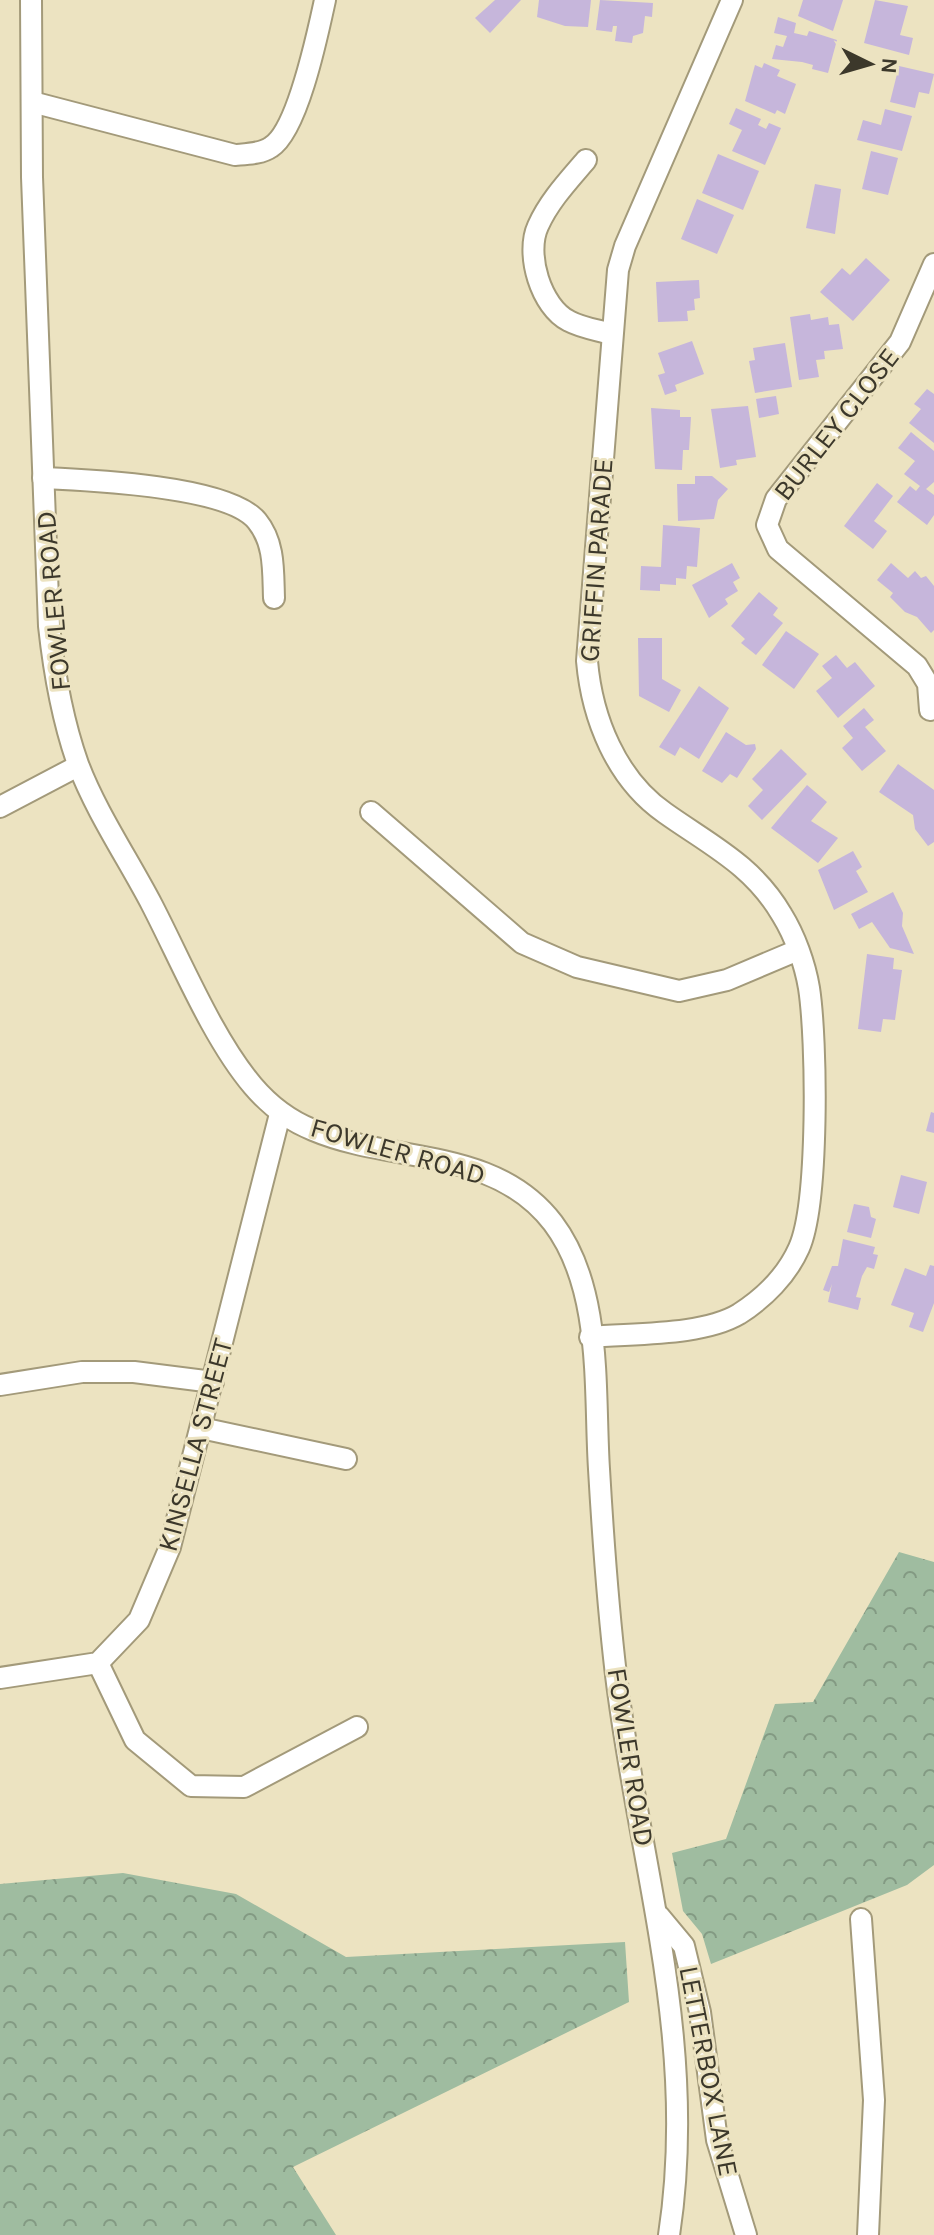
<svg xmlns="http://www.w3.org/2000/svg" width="934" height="2235" font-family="Karla,sans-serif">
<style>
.forest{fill:url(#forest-crowns)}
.building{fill:#c6b6db}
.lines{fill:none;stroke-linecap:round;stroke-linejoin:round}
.minor-casing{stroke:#a39a7a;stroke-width:24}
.minor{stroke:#fff;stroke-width:20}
.labels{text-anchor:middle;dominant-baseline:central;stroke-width:6;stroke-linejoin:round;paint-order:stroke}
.street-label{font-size:28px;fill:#3c382b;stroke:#ece3c1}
</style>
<defs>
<pattern id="forest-crowns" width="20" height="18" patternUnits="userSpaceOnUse" patternTransform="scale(2)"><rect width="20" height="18" fill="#9fbca0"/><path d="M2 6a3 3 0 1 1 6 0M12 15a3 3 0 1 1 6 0" fill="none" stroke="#839a83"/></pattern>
</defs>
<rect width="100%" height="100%" fill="#ece3c1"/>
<!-- forest -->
<g class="forest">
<path d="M 899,1552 L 934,1562 L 934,1865 L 907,1885 L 711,1964 L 702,1934 L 683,1911 L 672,1853 L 726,1839 L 775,1704 L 813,1702 Z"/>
<path d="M 123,1873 L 236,1894 L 346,1957 L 625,1942 L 629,2002 L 293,2167 L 336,2235 L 0,2235 L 0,1884 Z"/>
</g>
<!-- building -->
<g class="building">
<path d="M 495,0 L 521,0 L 490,33 L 475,18 Z"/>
<path d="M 539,0 L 591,0 L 588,27 L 565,26 L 537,17 Z"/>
<path d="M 600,0 L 653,3 L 652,17 L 645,16 L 643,33 L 633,36 L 632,43 L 615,41 L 617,26 L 613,26 L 612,32 L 596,30 Z"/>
<path d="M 803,0 L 843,0 L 833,31 L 798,16 Z"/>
<path d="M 875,0 L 908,6 L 900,35 L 913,38 L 909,55 L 864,43 Z"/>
<path d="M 778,17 L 796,23 L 794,33 L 807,36 L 809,31 L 837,40 L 828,73 L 812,69 L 813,65 L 802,62 L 772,59 L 776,45 L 783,47 L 787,36 L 774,33 Z"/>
<path d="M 764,63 L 780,70 L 777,76 L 796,84 L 785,114 L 777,110 L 775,114 L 745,101 L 755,65 L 762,68 Z"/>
<path d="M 899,66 L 934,74 L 929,94 L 919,92 L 915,108 L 890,102 Z"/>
<path d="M 736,108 L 761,119 L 758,125 L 766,129 L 769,123 L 781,128 L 765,165 L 732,151 L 742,130 L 729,124 Z"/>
<path d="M 885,109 L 912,116 L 902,151 L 857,140 L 863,120 L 881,125 Z"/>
<path d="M 871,151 L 898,158 L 888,195 L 862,189 Z"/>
<path d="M 718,154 L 759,171 L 743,210 L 702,193 Z"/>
<path d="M 815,184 L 841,189 L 835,234 L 806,228 Z"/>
<path d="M 697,199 L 734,215 L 717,254 L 681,239 Z"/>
<path d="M 866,258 L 890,280 L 853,321 L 820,292 L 842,268 L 850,275 Z"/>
<path d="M 699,280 L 700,298 L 694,299 L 695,310 L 687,311 L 688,321 L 658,322 L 656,282 Z"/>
<path d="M 810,314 L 811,320 L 828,317 L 829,325 L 839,324 L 843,349 L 824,351 L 825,359 L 816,360 L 819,377 L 799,380 L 790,317 Z"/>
<path d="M 692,341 L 704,374 L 675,385 L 677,391 L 665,395 L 658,375 L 665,373 L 658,353 Z"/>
<path d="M 785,343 L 792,387 L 755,393 L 749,361 L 755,360 L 753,348 Z"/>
<path d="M 927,389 L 934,394 L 934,443 L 909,423 L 921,409 L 914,404 Z"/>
<path d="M 776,396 L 779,414 L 759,418 L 756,399 Z"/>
<path d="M 748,406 L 756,457 L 736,460 L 737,465 L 720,468 L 711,409 Z"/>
<path d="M 651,408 L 680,410 L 680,417 L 691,417 L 689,450 L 683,450 L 682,470 L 655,469 Z"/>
<path d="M 911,432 L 934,451 L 934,482 L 926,489 L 934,495 L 934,515 L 927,525 L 897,502 L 910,486 L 916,491 L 920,486 L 904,474 L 915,461 L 898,448 Z"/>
<path d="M 695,476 L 712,476 L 728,489 L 718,500 L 714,519 L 678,521 L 677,484 L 695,484 Z"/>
<path d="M 877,483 L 893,496 L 874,521 L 887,531 L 873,549 L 844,526 Z"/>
<path d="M 663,525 L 700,528 L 697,567 L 687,566 L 686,579 L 676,578 L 676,585 L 660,584 L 660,591 L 640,590 L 641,566 L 661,567 Z"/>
<path d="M 732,563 L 740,578 L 733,582 L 738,591 L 725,599 L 728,604 L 709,618 L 692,585 Z"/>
<path d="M 891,563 L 908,578 L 915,571 L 921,578 L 926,576 L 934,586 L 934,630 L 931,633 L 917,617 L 905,612 L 890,597 L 893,593 L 877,580 Z"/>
<path d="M 759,592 L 778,608 L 773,615 L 783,623 L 756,655 L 741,643 L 745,639 L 731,626 Z"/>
<path d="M 786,631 L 819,654 L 794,689 L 762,665 Z"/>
<path d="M 638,638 L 662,638 L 662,679 L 681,690 L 669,712 L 639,696 Z"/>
<path d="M 836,655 L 847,668 L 855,662 L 875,686 L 838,718 L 816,691 L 832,678 L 822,666 Z"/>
<path d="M 699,686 L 729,708 L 699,759 L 680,747 L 675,756 L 659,747 Z"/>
<path d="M 864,708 L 874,720 L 865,727 L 886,751 L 862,771 L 842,748 L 853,738 L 843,726 Z"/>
<path d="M 726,732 L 746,745 L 755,744 L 756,749 L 737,778 L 730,774 L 722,783 L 702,771 Z"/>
<path d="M 781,749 L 807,774 L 762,820 L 748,806 L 763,790 L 752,779 Z"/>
<path d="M 898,764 L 934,790 L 934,842 L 928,846 L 915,829 L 913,815 L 879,792 Z"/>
<path d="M 807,785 L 827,802 L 811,821 L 838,838 L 818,863 L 771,828 Z"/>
<path d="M 853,851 L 862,867 L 856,871 L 868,892 L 834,910 L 818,870 Z"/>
<path d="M 893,892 L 903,913 L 902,926 L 914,954 L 890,948 L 872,922 L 859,929 L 851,914 Z"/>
<path d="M 867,954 L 894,958 L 893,969 L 902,970 L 895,1020 L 883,1019 L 881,1032 L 858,1029 Z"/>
<path d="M 931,1112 L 934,1113 L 934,1133 L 926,1131 Z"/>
<path d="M 901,1175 L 927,1182 L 919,1214 L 893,1207 Z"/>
<path d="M 854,1204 L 869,1207 L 871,1217 L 876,1219 L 871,1238 L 847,1232 Z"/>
<path d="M 843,1239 L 875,1247 L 873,1254 L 878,1255 L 874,1269 L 867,1267 L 862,1276 L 856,1297 L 861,1298 L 858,1310 L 828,1302 L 832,1284 L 829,1292 L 823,1290 L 832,1266 L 838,1266 Z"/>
<path d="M 930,1265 L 934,1266 L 934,1303 L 923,1332 L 909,1327 L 914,1313 L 891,1305 L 905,1268 L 926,1276 Z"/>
</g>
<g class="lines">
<!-- minor casing -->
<g class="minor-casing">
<g id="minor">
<path d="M 31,0 L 32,177 L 49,626 C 54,672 62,719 78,764 C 96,812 128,859 152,905 C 181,961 213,1039 253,1086 C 270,1106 288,1120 313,1130 C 393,1164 494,1146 553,1223 C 603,1289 594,1390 599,1469 C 603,1538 608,1607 616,1675 C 639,1866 699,2040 669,2235"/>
<path d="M 32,102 L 235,155 C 247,154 261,154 271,147 C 298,130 318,32 325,0"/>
<path d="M 586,160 C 569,180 549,201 538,226 C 525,254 541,307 569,321 C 582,328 598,330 611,334"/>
<path d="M 43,478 C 89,480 229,486 257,521 C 275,543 273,571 274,598"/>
<path d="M 930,710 L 928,684 L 917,666 L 778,549 L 767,525 L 776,499 L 900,342 L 934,264"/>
<path d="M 0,807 L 78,766"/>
<path d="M 371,812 L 522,943 L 577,967 L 679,991 L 727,980 L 798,950"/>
<path d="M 590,1337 C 633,1333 702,1336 739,1314 C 764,1298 787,1275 799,1248 C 819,1203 817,1040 809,988 C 805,964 795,936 782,915 C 753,865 710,845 665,813 C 616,779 592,718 587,661 L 618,270 L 625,246 L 732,0"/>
<path d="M 0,1385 L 82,1372 L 134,1372 L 213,1382"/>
<path d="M 201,1428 L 346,1459"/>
<path d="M 98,1663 L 135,1740 L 191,1786 L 244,1787 L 357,1727"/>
<path d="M 0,1678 L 98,1663 L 139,1620 L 170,1547 L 280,1114"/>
<path d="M 659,1916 L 684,1946 L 700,2012 L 717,2140 L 746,2235"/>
<path d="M 861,1919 L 874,2100 L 868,2235"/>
</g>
</g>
<!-- minor -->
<use href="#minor" class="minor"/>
</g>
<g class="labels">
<!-- street labels -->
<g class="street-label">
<text transform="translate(836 424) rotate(-52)">BURLEY CLOSE</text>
<text transform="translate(596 560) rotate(-86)">GRIFFIN PARADE</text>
<text transform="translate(53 601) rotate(-95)">FOWLER ROAD</text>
<text transform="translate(398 1151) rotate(16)">FOWLER ROAD</text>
<text transform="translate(195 1445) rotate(-75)">KINSELLA STREET</text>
<text transform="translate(631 1757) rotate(81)">FOWLER ROAD</text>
<text transform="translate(709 2071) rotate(79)">LETTERBOX LANE</text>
</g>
</g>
<!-- north arrow -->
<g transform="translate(870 64) rotate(95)" stroke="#ece3c1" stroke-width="6" paint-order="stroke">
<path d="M0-6L14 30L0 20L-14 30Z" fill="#3c382b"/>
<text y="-12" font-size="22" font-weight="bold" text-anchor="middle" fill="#3c382b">N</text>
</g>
</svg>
